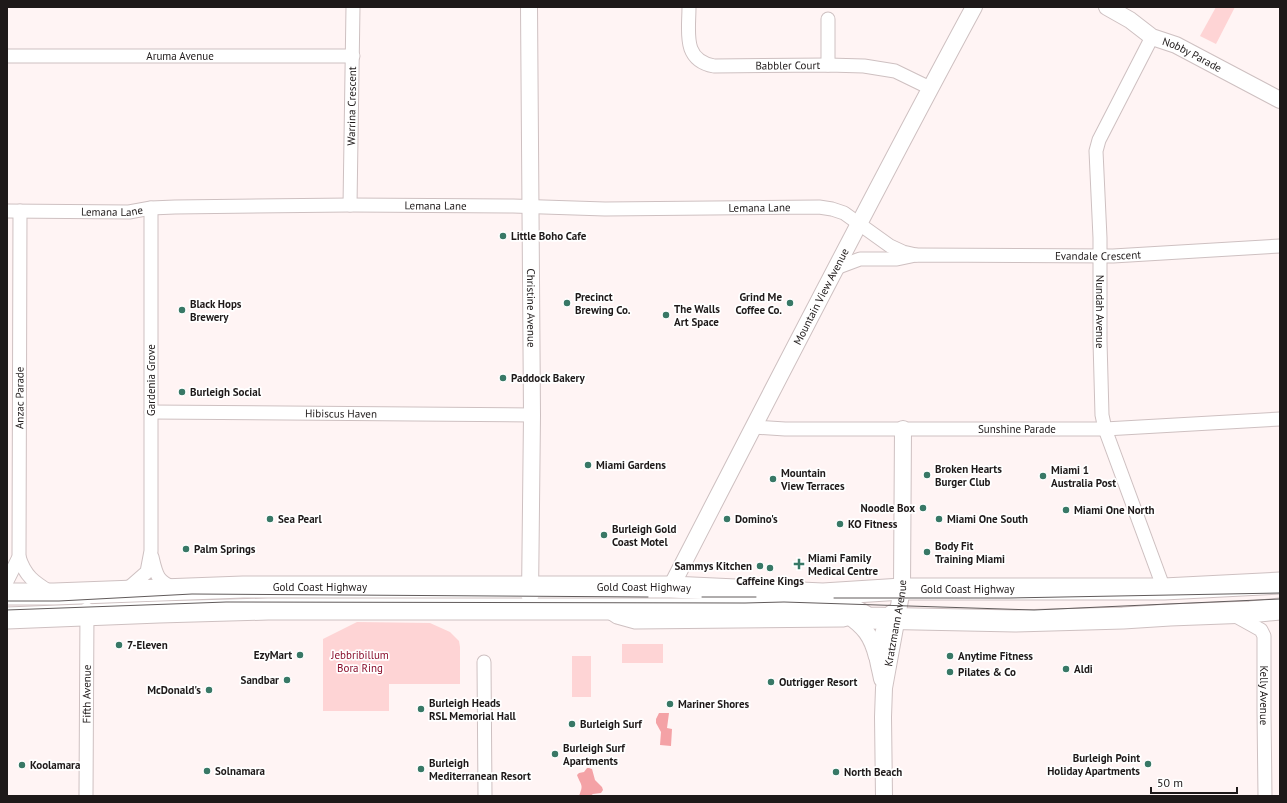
<svg xmlns="http://www.w3.org/2000/svg" width="1287" height="803" font-family="'PT Sans',sans-serif">
<style>
.green{fill:#fed4d5}
.water{fill:#f4a2a6}
.lines{fill:none;stroke-linecap:round;stroke-linejoin:round}
.minor-casing{stroke:#cec0c1;stroke-width:15}
.tertiary-casing{stroke:#cec0c1;stroke-width:18}
.trunk-casing{stroke:#cec0c1;stroke-width:23}
.minor{stroke:#fff;stroke-width:13}
.tertiary{stroke:#fff;stroke-width:16}
.trunk{stroke:#fff;stroke-width:21}
.tram{stroke:#615b5b;stroke-width:1}
.poi-dot{fill:#387866;stroke:#fff;stroke-width:1.5}
.labels{text-anchor:middle;dominant-baseline:central;stroke-width:3.5;stroke-linejoin:round;paint-order:stroke}
.street-label{font-size:11px;fill:#1e1919;stroke:#fff}
.poi-label{font-size:11px;font-weight:bold;fill:#1e1919;stroke:#fff;text-anchor:start}
.park-label{font-size:11px;fill:#880e2b;stroke:#fff}
</style>
<rect width="100%" height="100%" fill="#fff4f4"/>
<!-- green -->
<g class="green">
<path d="M 1216,7 L 1235,7 L 1216,44 L 1200,36 Z"/>
<path d="M 357,622 L 430,623 L 450,632 L 459,641 L 460,647 L 460,684 L 389,684 L 389,711 L 323,711 L 323,639 Z"/>
<rect x="622" y="644" width="41" height="19"/>
<rect x="572" y="656" width="19" height="41"/>
</g>
<!-- water -->
<g class="water">
<path d="M 659,713 L 669,713 L 667,728 L 672,729 L 671,746 L 660,745 L 661,732 L 656,723 L 656,719 Z"/>
<path d="M 587,768 L 589,768 L 592,769 L 595,780 L 602,787 L 603,790 L 601,793 L 593,794 L 590,796 L 579,796 C 584,784 581,786 577,775 L 579,773 L 584,772 Z"/>
</g>
<g class="lines">
<!-- minor casing -->
<g class="minor-casing">
<g id="minor">
<path id="s1" d="M 689,7 C 689,32 682,60 714,66 L 828,65 L 864,66 L 895,71 L 930,88"/>
<path id="s2" d="M 1152,37 L 1099,140 L 1096,151 L 1100,238 L 1100,341 L 1102,415 L 1105,429 L 1164,589"/>
<path id="s3" d="M 7,56 L 353,56"/>
<path d="M 828,65 L 828,19"/>
<path id="s4" d="M 350,205 L 353,7"/>
<path id="s5" d="M 7,211 L 129,212 L 151,208 L 175,207 L 350,205 L 513,206 L 605,209 L 819,207 L 832,209 L 844,213 L 890,246 L 903,252 L 916,255"/>
<path id="s6" d="M 836,268 L 860,259 L 897,259 L 916,255 L 1113,256 L 1280,246"/>
<path id="s7" d="M 151,412 L 532,415"/>
<path id="s8" d="M 754,427 L 785,429 L 1105,429 L 1280,419"/>
<path d="M 19,557 C 25,576 34,582 50,592"/>
<path d="M 152,557 C 156,574 157,582 175,588"/>
<path id="s9" d="M 7,581 L 19,557 L 20,211"/>
<path d="M 123,589 L 131,586 L 147,572 L 151,551 L 151,208"/>
<path d="M 611,613 L 617,617 L 635,622 L 843,620 L 847,619 L 851,614"/>
<path id="s10" d="M 1234,615 L 1261,630 L 1264,636 L 1264,712 L 1265,796"/>
<path d="M 484,662 L 485,796"/>
<path id="s11" d="M 86,796 L 87,609"/>
</g>
</g>
<!-- tertiary casing -->
<g class="tertiary-casing">
<g id="tertiary">
<path id="s12" d="M 529,7 L 532,415 L 530,597"/>
<path id="s13" d="M 1107,7 L 1130,20 L 1152,37 L 1176,45 L 1280,100"/>
<path id="s14" d="M 671,587 C 771,393 870,199 974,7"/>
<path d="M 846,614 C 864,626 872,636 877,657"/>
<path d="M 882,679 C 881,673 879,666 878,660 C 878,643 885,628 892,613"/>
<path id="s15" d="M 884,796 L 883,717 L 884,688 L 902,589 L 903,429"/>
</g>
</g>
<!-- trunk casing -->
<g class="trunk-casing">
<g id="trunk">
<path id="s16" d="M 7,594 L 54,594 L 243,587 L 671,587 L 823,594 L 902,589 L 1164,589 L 1280,583"/>
<path d="M 7,618 L 159,612 L 268,609 L 809,609 L 854,610 L 868,618 L 1015,621 L 1123,618 L 1170,615 L 1250,612 L 1280,609"/>
</g>
</g>
<!-- minor -->
<use href="#minor" class="minor"/>
<!-- tertiary -->
<use href="#tertiary" class="tertiary"/>
<!-- trunk -->
<use href="#trunk" class="trunk"/>
<!-- tram -->
<g class="tram">
<path d="M 702,597 L 756,597"/>
<path d="M 834,598 L 1009,598 L 1280,593"/>
<path d="M 7,601 L 59,601 L 192,594 L 648,597"/>
<path d="M 7,610 L 226,602 L 745,603 L 784,602 L 1034,610 L 1280,599"/>
</g>
</g>
<!-- markers -->
<g class="poi-dot">
<circle cx="503" cy="236" r="4"/>
<circle cx="567" cy="303" r="4"/>
<circle cx="790" cy="303" r="4"/>
<circle cx="182" cy="310" r="4"/>
<circle cx="666" cy="315" r="4"/>
<circle cx="503" cy="378" r="4"/>
<circle cx="182" cy="392" r="4"/>
<circle cx="588" cy="465" r="4"/>
<circle cx="927" cy="475" r="4"/>
<circle cx="1043" cy="476" r="4"/>
<circle cx="773" cy="479" r="4"/>
<circle cx="923" cy="508" r="4"/>
<circle cx="1066" cy="510" r="4"/>
<circle cx="270" cy="519" r="4"/>
<circle cx="727" cy="519" r="4"/>
<circle cx="939" cy="519" r="4"/>
<circle cx="840" cy="524" r="4"/>
<circle cx="604" cy="535" r="4"/>
<circle cx="186" cy="549" r="4"/>
<circle cx="927" cy="552" r="4"/>
<path d="M797 558h4v4h4v4h-4v4h-4v-4h-4v-4h4z"/>
<circle cx="760" cy="566" r="4"/>
<circle cx="770" cy="568" r="4"/>
<circle cx="119" cy="645" r="4"/>
<circle cx="300" cy="655" r="4"/>
<circle cx="950" cy="656" r="4"/>
<circle cx="1066" cy="669" r="4"/>
<circle cx="950" cy="672" r="4"/>
<circle cx="287" cy="680" r="4"/>
<circle cx="771" cy="682" r="4"/>
<circle cx="209" cy="690" r="4"/>
<circle cx="670" cy="704" r="4"/>
<circle cx="421" cy="709" r="4"/>
<circle cx="572" cy="724" r="4"/>
<circle cx="555" cy="754" r="4"/>
<circle cx="1148" cy="764" r="4"/>
<circle cx="22" cy="765" r="4"/>
<circle cx="421" cy="769" r="4"/>
<circle cx="207" cy="771" r="4"/>
<circle cx="836" cy="772" r="4"/>
</g>
<g class="labels">
<!-- street labels -->
<g class="street-label">
<text stroke="none"><textPath href="#s13" startOffset="98">Nobby Parade</textPath></text>
<text stroke="none"><textPath href="#s3" startOffset="173">Aruma Avenue</textPath></text>
<text stroke="none"><textPath href="#s1" startOffset="146">Babbler Court</textPath></text>
<text stroke="none"><textPath href="#s4" startOffset="99">Warrina Crescent</textPath></text>
<text stroke="none"><textPath href="#s5" startOffset="429">Lemana Lane</textPath></text>
<text stroke="none"><textPath href="#s5" startOffset="753">Lemana Lane</textPath></text>
<text stroke="none"><textPath href="#s5" startOffset="105">Lemana Lane</textPath></text>
<text stroke="none"><textPath href="#s6" startOffset="264">Evandale Crescent</textPath></text>
<text stroke="none"><textPath href="#s14" startOffset="327">Mountain View Avenue</textPath></text>
<text stroke="none"><textPath href="#s12" startOffset="301">Christine Avenue</textPath></text>
<text stroke="none"><textPath href="#s2" startOffset="288">Nundah Avenue</textPath></text>
<text transform="translate(151 380) rotate(-90)">Gardenia Grove</text>
<text stroke="none"><textPath href="#s9" startOffset="186">Anzac Parade</textPath></text>
<text stroke="none"><textPath href="#s7" startOffset="190">Hibiscus Haven</textPath></text>
<text stroke="none"><textPath href="#s8" startOffset="263">Sunshine Parade</textPath></text>
<text stroke="none"><textPath href="#s16" startOffset="313">Gold Coast Highway</textPath></text>
<text stroke="none"><textPath href="#s16" startOffset="637">Gold Coast Highway</textPath></text>
<text stroke="none"><textPath href="#s16" startOffset="961">Gold Coast Highway</textPath></text>
<text stroke="none"><textPath href="#s15" startOffset="174">Kratzmann Avenue</textPath></text>
<text stroke="none"><textPath href="#s11" startOffset="102">Fifth Avenue</textPath></text>
<text stroke="none"><textPath href="#s10" startOffset="97">Kelly Avenue</textPath></text>
</g>
<!-- poi labels -->
<g class="poi-label">
<text x="511" y="236">Little Boho Cafe</text>
<text x="575" y="297">Precinct<tspan x="575" dy="13">Brewing Co.</tspan></text>
<text x="782" y="297" text-anchor="end">Grind Me<tspan x="782" dy="13">Coffee Co.</tspan></text>
<text x="190" y="304">Black Hops<tspan x="190" dy="13">Brewery</tspan></text>
<text x="674" y="309">The Walls<tspan x="674" dy="13">Art Space</tspan></text>
<text x="511" y="378">Paddock Bakery</text>
<text x="190" y="392">Burleigh Social</text>
<text x="596" y="465">Miami Gardens</text>
<text x="935" y="469">Broken Hearts<tspan x="935" dy="13">Burger Club</tspan></text>
<text x="1051" y="470">Miami 1<tspan x="1051" dy="13">Australia Post</tspan></text>
<text x="781" y="473">Mountain<tspan x="781" dy="13">View Terraces</tspan></text>
<text x="915" y="508" text-anchor="end">Noodle Box</text>
<text x="1074" y="510">Miami One North</text>
<text x="278" y="519">Sea Pearl</text>
<text x="735" y="519">Domino's</text>
<text x="947" y="519">Miami One South</text>
<text x="848" y="524">KO Fitness</text>
<text x="612" y="529">Burleigh Gold<tspan x="612" dy="13">Coast Motel</tspan></text>
<text x="935" y="546">Body Fit<tspan x="935" dy="13">Training Miami</tspan></text>
<text x="194" y="549">Palm Springs</text>
<text x="808" y="558">Miami Family<tspan x="808" dy="13">Medical Centre</tspan></text>
<text x="752" y="566" text-anchor="end">Sammys Kitchen</text>
<text x="770" y="581" text-anchor="middle">Caffeine Kings</text>
<text x="127" y="645">7-Eleven</text>
<text x="292" y="655" text-anchor="end">EzyMart</text>
<text x="958" y="656">Anytime Fitness</text>
<text x="1074" y="669">Aldi</text>
<text x="958" y="672">Pilates &amp; Co</text>
<text x="279" y="680" text-anchor="end">Sandbar</text>
<text x="779" y="682">Outrigger Resort</text>
<text x="201" y="690" text-anchor="end">McDonald's</text>
<text x="429" y="703">Burleigh Heads<tspan x="429" dy="13">RSL Memorial Hall</tspan></text>
<text x="678" y="704">Mariner Shores</text>
<text x="580" y="724">Burleigh Surf</text>
<text x="563" y="748">Burleigh Surf<tspan x="563" dy="13">Apartments</tspan></text>
<text x="1140" y="758" text-anchor="end">Burleigh Point<tspan x="1140" dy="13">Holiday Apartments</tspan></text>
<text x="429" y="763">Burleigh<tspan x="429" dy="13">Mediterranean Resort</tspan></text>
<text x="30" y="765">Koolamara</text>
<text x="215" y="771">Solnamara</text>
<text x="844" y="772">North Beach</text>
</g>
<!-- park labels -->
<g class="park-label">
<text x="360" y="655">Jebbribillum<tspan x="360" dy="13">Bora Ring</tspan></text>
</g>
</g>
<!-- border -->
<rect width="1287" height="803" fill="none" stroke="#1e1919" stroke-width="16"/>
<!-- scale -->
<path d="M1151 787v6h86v-6" fill="none" stroke="#1e1919" stroke-width="2"/>
<text x="1157" y="787" font-size="12" fill="#1e1919" stroke="#ffffff" stroke-width="3" paint-order="stroke">50 m</text>
</svg>
